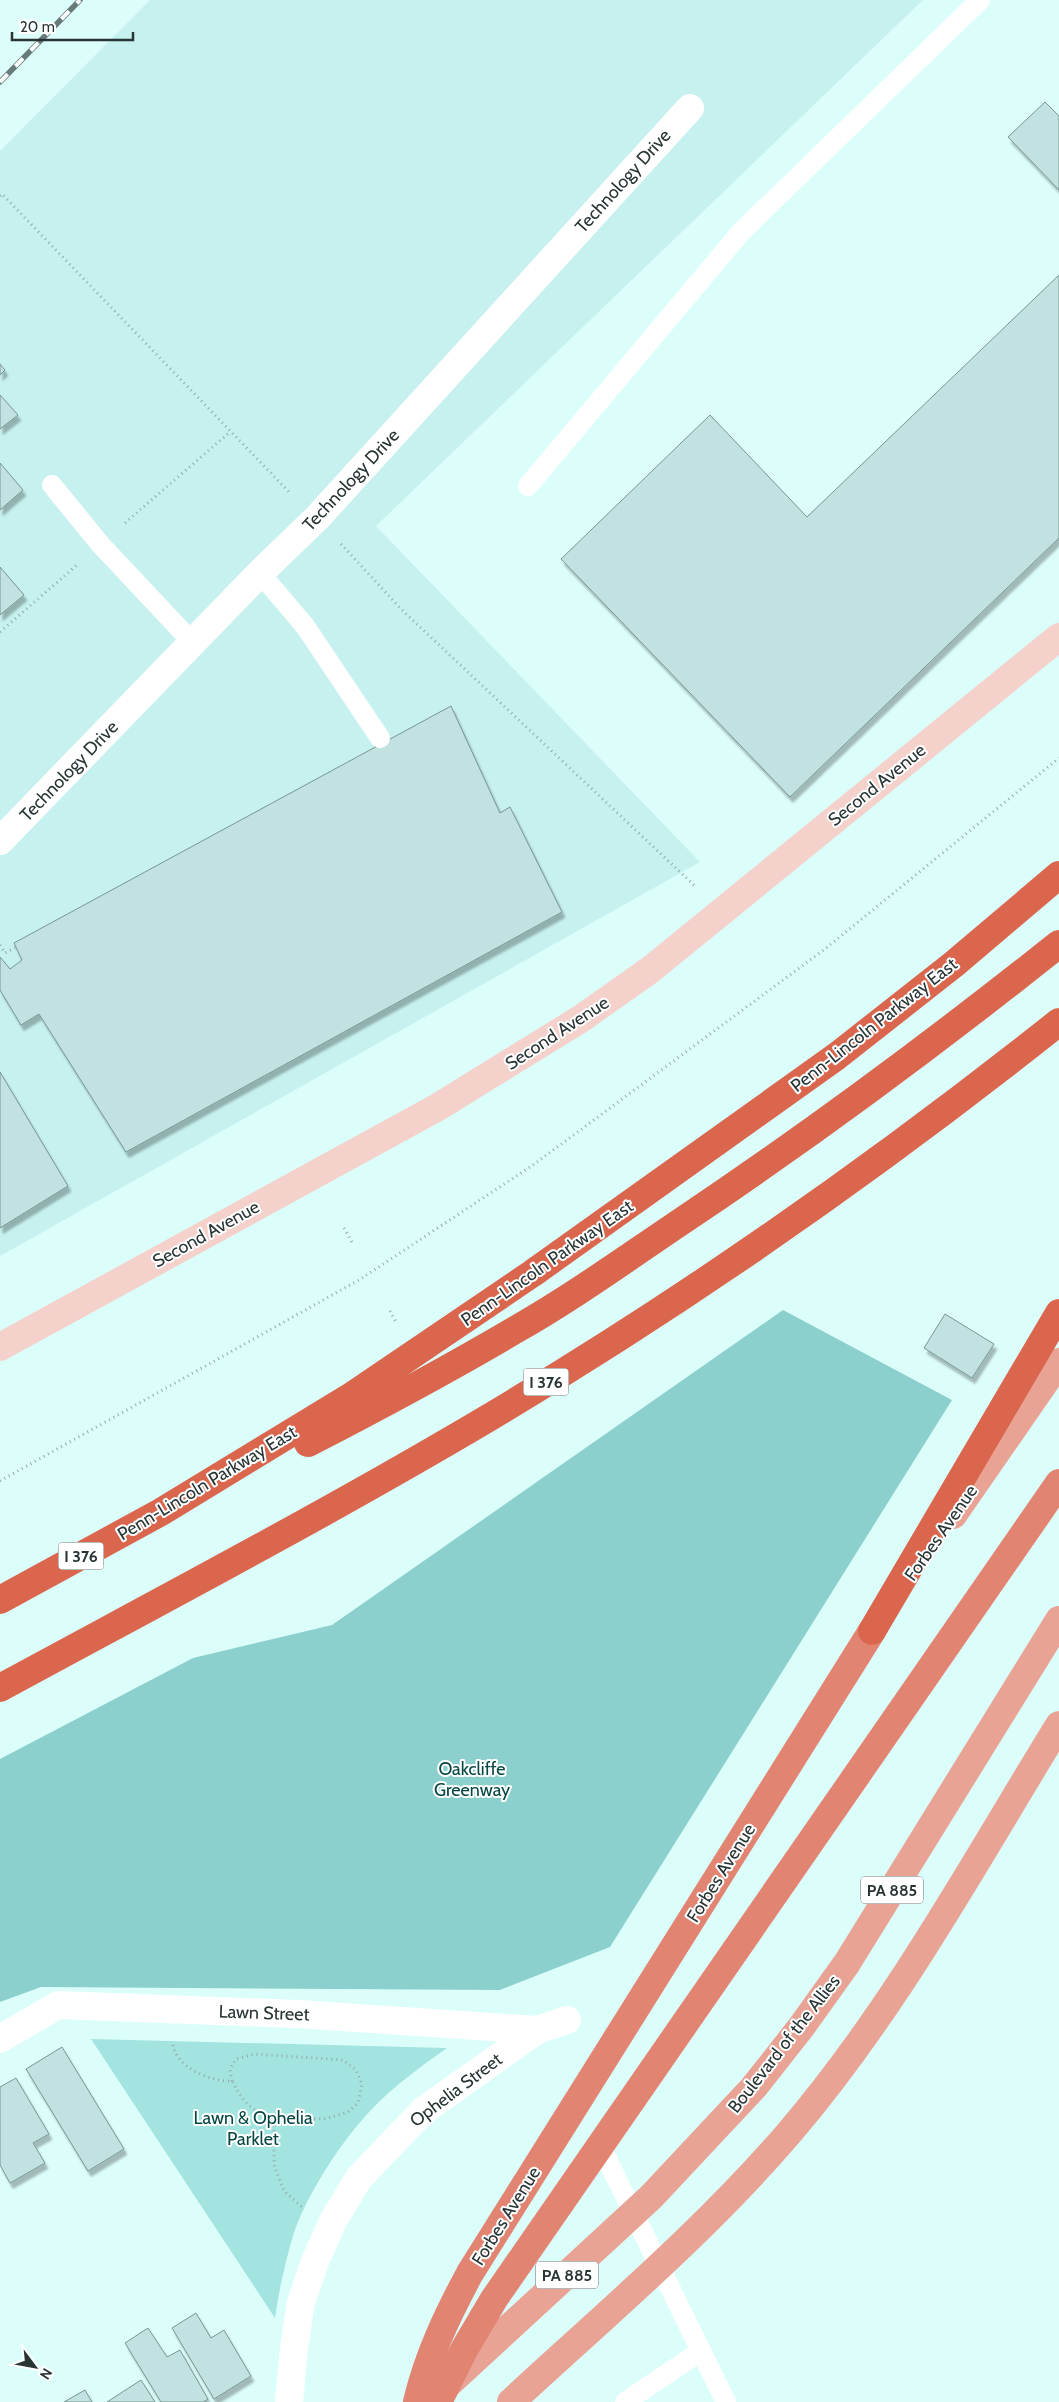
<svg xmlns="http://www.w3.org/2000/svg" width="1059" height="2402" font-family="Cabin,sans-serif">
<style>
.built{fill:#c6f1ee}
.green{fill:#a4e4e0}
.forest{fill:#8bd0cc}
.building{fill:#c1e2e0;stroke:#779694;filter:url(#shadow)}
.lines{fill:none;stroke-linecap:round;stroke-linejoin:round}
.path{stroke:#92aba9;stroke-width:3;stroke-dasharray:1 4;stroke-linecap:butt}
.service{stroke:#fff;stroke-width:20}
.minor{stroke:#fff;stroke-width:28}
.secondary{stroke:#f4d1ca;stroke-width:28}
.primary{stroke:#e9a395;stroke-width:28}
.trunk{stroke:#e28472;stroke-width:28}
.motorway{stroke:#da664e;stroke-width:28}
.rail-casing{stroke:#677b7a;stroke-width:5.5}
.rail{stroke:#fff;stroke-width:4;stroke-dasharray:11;stroke-linecap:butt}
.labels{text-anchor:middle;dominant-baseline:central;stroke-width:4;stroke-linejoin:round;paint-order:stroke}
.shield{fill:#fff;stroke:#687271;stroke-width:1}
.shield-label{font-size:16px;font-weight:bold;fill:#283534}
.street-label{font-size:18px;fill:#283534;stroke:#fff}
.park-label{font-size:18px;fill:#044644;stroke:#fff}
</style>
<defs>
<filter id="shadow"><feDropShadow dx="3" dy="5.5" stdDeviation="1" flood-color="#0004"/></filter>
</defs>
<rect width="100%" height="100%" fill="#dcfefb"/>
<!-- built -->
<path class="built" d="M 150,0 L 923,0 L 376,526 L 700,862 L 0,1256 L 0,151 Z"/>
<!-- green -->
<path class="green" d="M 91,2039 L 447,2048 C 420,2067 394,2086 371,2110 C 342,2140 305,2197 293,2236 C 285,2263 279,2290 275,2318 Z"/>
<!-- forest -->
<path class="forest" d="M 783,1310 L 952,1400 L 610,1947 L 500,1990 L 41,1987 L 0,2002 L 0,1759 L 193,1658 L 332,1625 Z"/>
<!-- building -->
<g class="building">
<path d="M 1045,102 L 1059,116 L 1059,190 L 1008,137 Z"/>
<path d="M 1059,275 L 1059,538 L 790,797 L 561,559 L 710,415 L 807,517 Z"/>
<path d="M 0,364 L 5,370 L 0,375 Z"/>
<path d="M 0,395 L 18,415 L 0,429 Z"/>
<path d="M 0,463 L 23,490 L 0,510 Z"/>
<path d="M 0,567 L 24,595 L 0,615 Z"/>
<path d="M 451,706 L 500,813 L 510,807 L 562,912 L 126,1152 L 39,1014 L 21,1025 L 0,990 L 0,957 L 10,969 L 22,960 L 14,943 Z"/>
<path d="M 0,1072 L 68,1186 L 0,1228 Z"/>
<path d="M 945,1314 L 994,1344 L 972,1378 L 924,1348 Z"/>
<path d="M 62,2047 L 124,2149 L 88,2171 L 26,2069 Z"/>
<path d="M 16,2078 L 49,2134 L 33,2143 L 45,2163 L 10,2183 L 0,2165 L 0,2087 Z"/>
<path d="M 196,2313 L 211,2338 L 224,2330 L 251,2376 L 214,2399 L 172,2328 Z"/>
<path d="M 148,2328 L 167,2357 L 180,2350 L 208,2399 L 203,2402 L 161,2402 L 125,2343 Z"/>
<path d="M 141,2380 L 155,2402 L 107,2402 Z"/>
<path d="M 85,2390 L 92,2402 L 64,2402 Z"/>
</g>
<g class="lines">
<!-- path -->
<g class="path">
<path d="M 0,196 L 2,194 L 291,494"/>
<path d="M 125,523 L 230,432"/>
<path d="M 341,544 L 402,610 L 696,887"/>
<path d="M 0,632 L 77,565"/>
<path d="M 0,945 L 5,953 L 16,947"/>
<path d="M 344,1228 L 352,1242"/>
<path d="M 390,1311 L 396,1322"/>
<path d="M 0,1481 L 359,1280 L 533,1165 L 825,949 L 1059,758"/>
<path d="M 173,2045 C 177,2068 211,2082 232,2081 C 244,2103 249,2110 274,2117 L 274,2165 L 284,2191 L 302,2207"/>
<path d="M 232,2081 L 230,2069 L 236,2059 L 254,2054 L 343,2060 L 356,2070 L 362,2084 L 358,2103 L 348,2112 L 324,2119 L 274,2117"/>
</g>
<!-- service -->
<g class="service">
<path d="M 52,485 L 100,544 L 193,643"/>
<path d="M 528,486 L 741,232 L 980,0"/>
<path d="M 260,573 L 305,626 L 380,738"/>
<path d="M 600,2145 L 726,2402"/>
<path d="M 625,2402 L 701,2351"/>
</g>
<!-- minor -->
<g class="minor">
<path d="M 0,841 L 260,573 L 317,518 L 690,108"/>
<path d="M 0,2039 L 58,2005 L 297,2014 L 537,2030"/>
<path d="M 289,2402 L 294,2348 L 301,2302 L 316,2259 L 334,2219 L 359,2178 L 423,2111 L 537,2030 L 567,2020"/>
</g>
<!-- secondary -->
<path class="secondary" d="M 0,1347 L 438,1107 L 582,1018 L 650,970 L 1059,637"/>
<!-- primary -->
<g class="primary">
<path d="M 953,1515 L 1059,1362"/>
<path d="M 448,2384 L 651,2197 L 754,2087 L 802,2026 L 847,1963 L 1059,1620"/>
<path d="M 511,2402 C 605,2315 705,2231 789,2133 C 895,2009 974,1863 1059,1725"/>
</g>
<!-- trunk -->
<g class="trunk">
<path d="M 417,2402 C 428,2355 448,2314 470,2273 L 872,1631"/>
<path d="M 438,2402 L 465,2348 L 494,2299 L 1059,1483"/>
</g>
<!-- motorway -->
<g class="motorway">
<path d="M 308,1443 C 378,1407 447,1370 515,1330 C 573,1297 627,1258 682,1221 C 812,1134 937,1041 1059,944"/>
<path d="M 0,1600 L 161,1512 L 350,1397 L 533,1273 L 837,1056 L 954,964 L 1059,875"/>
<path d="M 872,1631 L 1059,1313"/>
<path d="M 0,1688 C 164,1599 330,1512 490,1417 C 688,1299 879,1165 1059,1022"/>
</g>
<!-- rail casing -->
<g class="rail-casing">
<path id="rail" d="M 0,82 L 80,0"/>
</g>
<!-- rail -->
<use href="#rail" class="rail"/>
</g>
<g class="labels">
<!-- shield labels -->
<g class="shield">
<rect x="523.5" y="1368.5" width="45" height="27" rx="4"/>
<rect x="58.5" y="1542.5" width="45" height="27" rx="4"/>
<rect x="861" y="1876.5" width="62" height="27" rx="4"/>
<rect x="536" y="2261.5" width="62" height="27" rx="4"/>
</g>
<g class="shield-label">
<text x="546" y="1382">I 376</text>
<text x="81" y="1556">I 376</text>
<text x="892" y="1890">PA 885</text>
<text x="567" y="2275">PA 885</text>
</g>
<!-- street labels -->
<g class="street-label">
<text transform="translate(623 181) rotate(-48)">Technology Drive</text>
<text transform="translate(351 480) rotate(-47)">Technology Drive</text>
<text transform="translate(69 771) rotate(-46)">Technology Drive</text>
<text transform="translate(877 785) rotate(-39)">Second Avenue</text>
<text transform="translate(874 1025) rotate(-38)">Penn-Lincoln Parkway East</text>
<text transform="translate(557 1033) rotate(-33)">Second Avenue</text>
<text transform="translate(206 1234) rotate(-29)">Second Avenue</text>
<text transform="translate(547 1263) rotate(-35)">Penn-Lincoln Parkway East</text>
<text transform="translate(207 1483) rotate(-31)">Penn-Lincoln Parkway East</text>
<text transform="translate(941 1533) rotate(-55)">Forbes Avenue</text>
<text transform="translate(721 1873) rotate(-58)">Forbes Avenue</text>
<text transform="translate(264 2013) rotate(2)">Lawn Street</text>
<text transform="translate(784 2044) rotate(-52)">Boulevard of the Allies</text>
<text transform="translate(456 2090) rotate(-37)">Ophelia Street</text>
<text transform="translate(506 2216) rotate(-58)">Forbes Avenue</text>
</g>
<!-- park labels -->
<g class="park-label">
<text x="472" y="1769">Oakcliffe<tspan x="472" dy="21">Greenway</tspan></text>
<text x="253" y="2118">Lawn &amp; Ophelia<tspan x="253" dy="21">Parklet</tspan></text>
</g>
</g>
<!-- north arrow -->
<g transform="translate(35 2367) rotate(122)" stroke="#ffffff" stroke-width="4" paint-order="stroke">
<path d="M0-4L9 19L0 12L-9 19Z" fill="#283534"/>
<text y="-8" font-size="14" font-weight="bold" text-anchor="middle" fill="#283534">N</text>
</g>
<!-- scale -->
<path d="M12 32v8h121v-8" fill="none" stroke="#283534" stroke-width="2.5"/>
<text x="20" y="32" font-size="15" fill="#283534" stroke="#ffffff" stroke-width="4" paint-order="stroke">20 m</text>
</svg>
